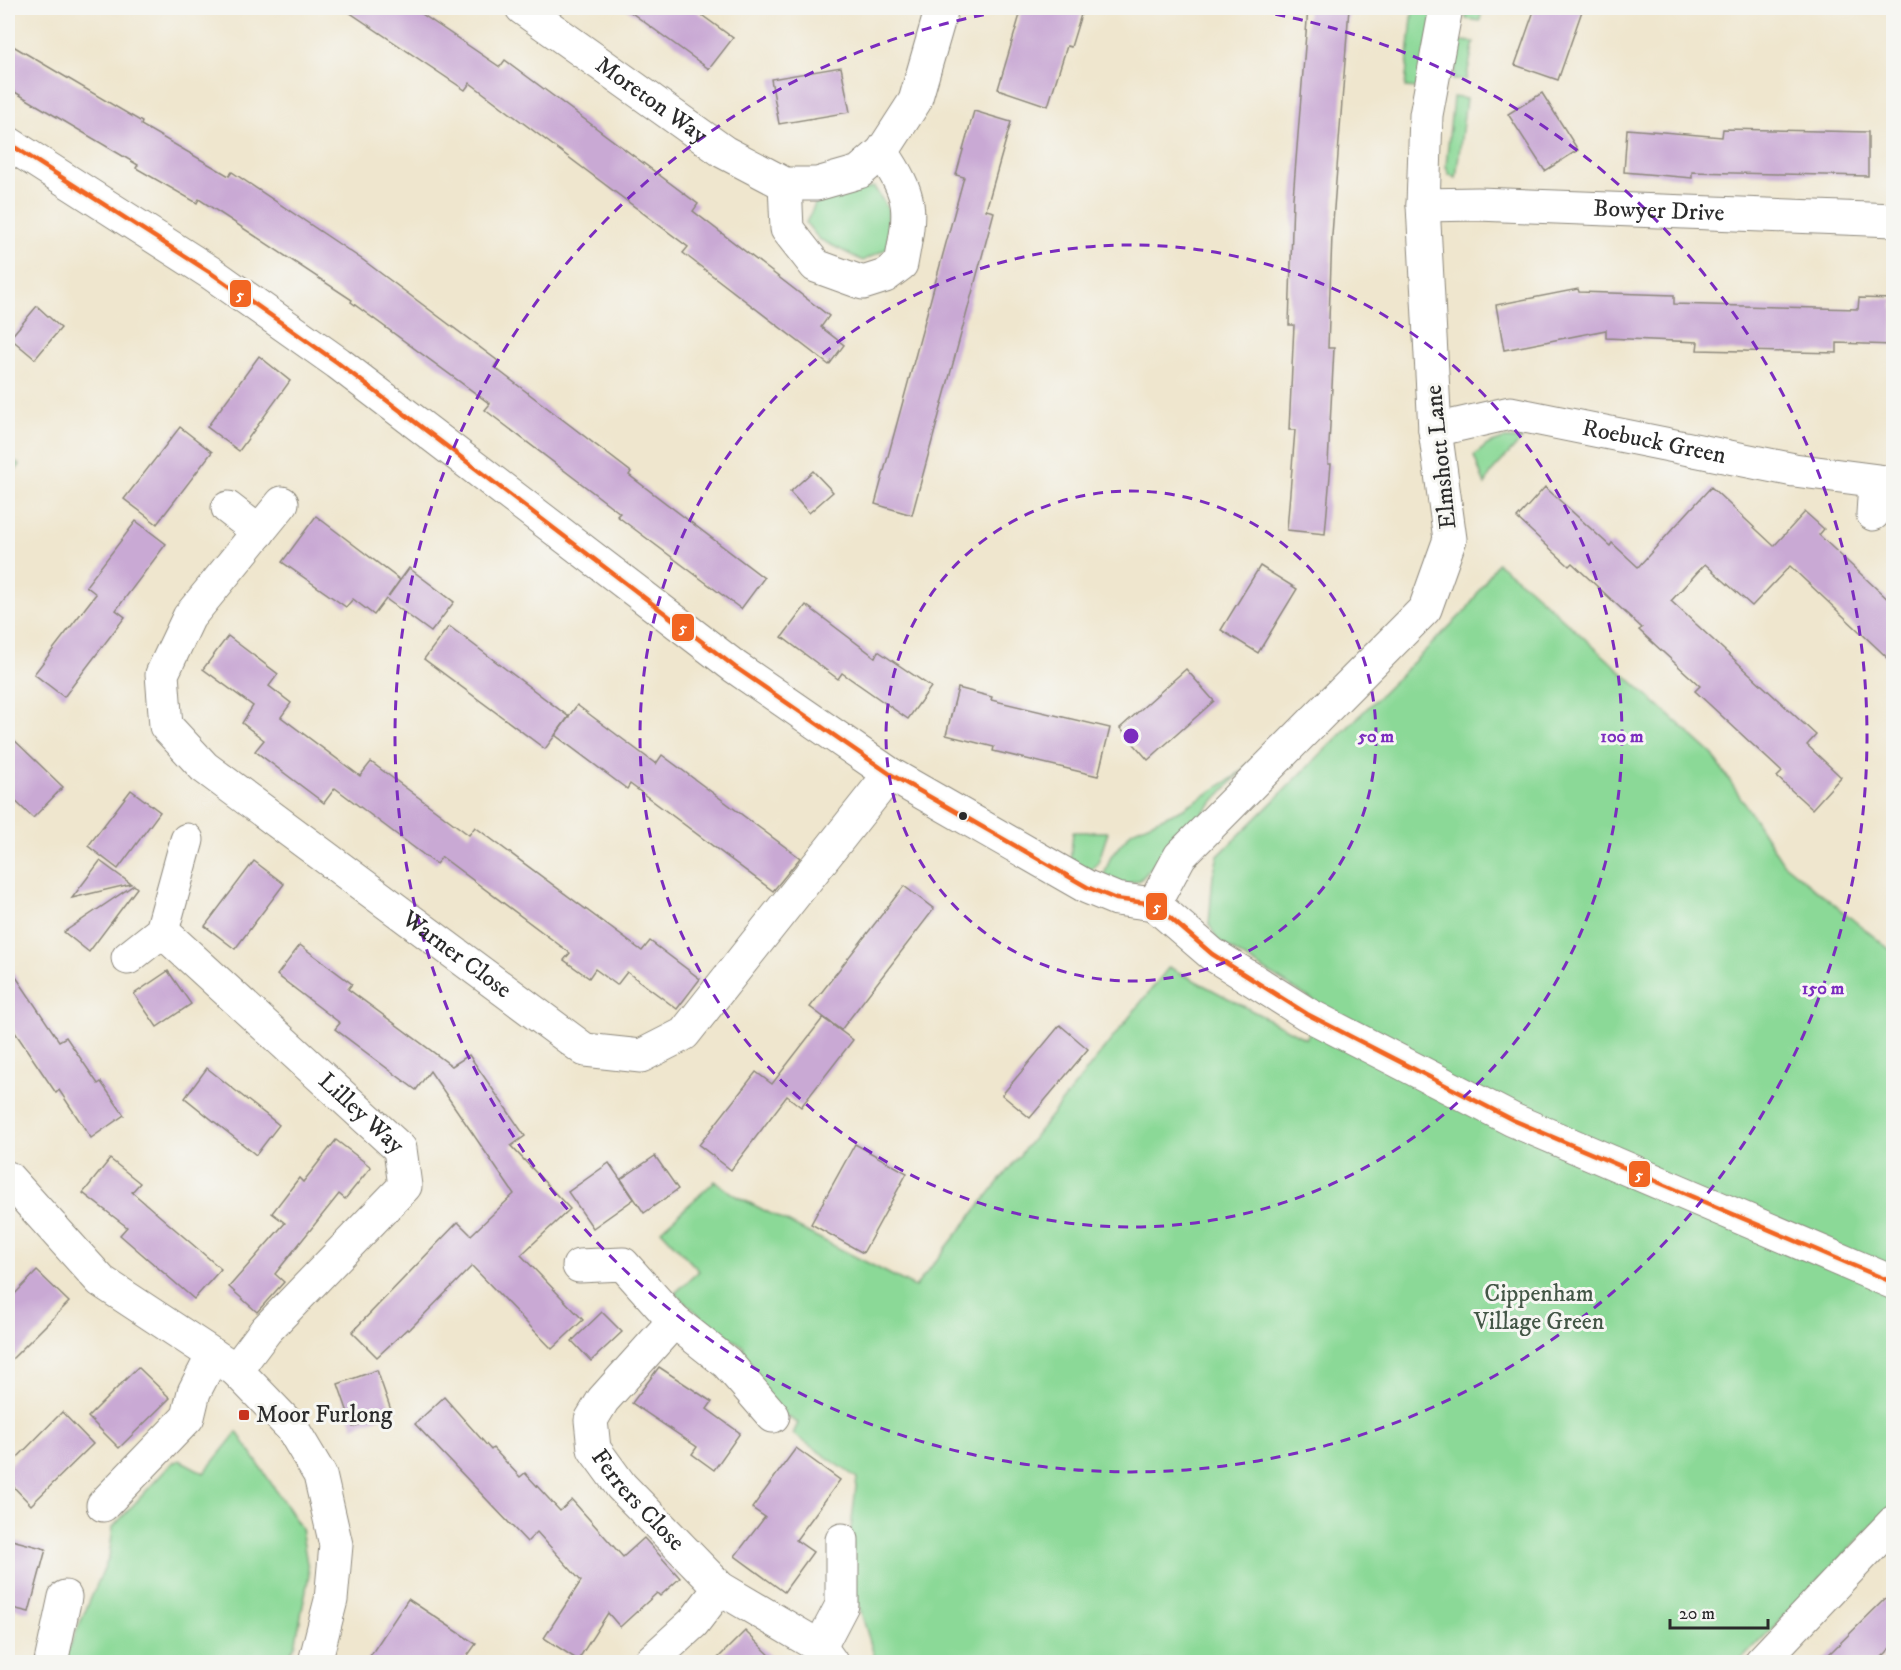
<svg xmlns="http://www.w3.org/2000/svg" width="1901" height="1670" font-family="'IM FELL DW Pica',serif">
<style>
.green{fill:#8bd997;stroke:#5b8261;stroke-width:1.5}
.building{fill:#c9a9d4}
.lines{fill:none;stroke-linecap:round;stroke-linejoin:round}
.minor-casing{stroke:#8d887c;stroke-width:35}
.minor{stroke:#fff;stroke-width:33}
.bus-1-casing{stroke:#f6f6f2;stroke-width:9}
.bus-1{stroke:#f26522;stroke-width:4.5}
.ring{fill:none;stroke:#7b2cbf;stroke-width:3;stroke-dasharray:10 8}
.bus-dot{fill:#2b2b2b;stroke:#f6f6f2;stroke-width:2}
.poi-dot{fill:#c8321e;stroke:#f6f6f2;stroke-width:2}
.labels{text-anchor:middle;dominant-baseline:central;stroke-width:6;stroke-linejoin:round;paint-order:stroke}
.street-label{font-size:24px;fill:#2b2b2b;stroke:#f6f6f2}
.park-label{font-size:24px;fill:#435646;stroke:#f6f6f2}
.poi-label{font-size:24px;fill:#2b2b2b;stroke:#f6f6f2;text-anchor:start}
.centre{fill:#7b2cbf;stroke:#f6f6f2;stroke-width:3}
.ring-label{font-size:18px;text-anchor:middle;font-weight:bold;fill:#7b2cbf;stroke:#f6f6f2;stroke-width:6;stroke-linejoin:round;paint-order:stroke}
.line-badge{stroke:#f6f6f2;stroke-width:2}
.badge-label{font-size:16px;text-anchor:middle;font-weight:bold;fill:#fff}
</style>
<rect width="100%" height="100%" fill="#f6f6f2"/>
<filter id="ink" filterUnits="userSpaceOnUse"><feTurbulence type="fractalNoise" baseFrequency=".0167" numOctaves="2"/><feDisplacementMap in="SourceGraphic" scale="12" xChannelSelector="R" yChannelSelector="G"/><feConvolveMatrix kernelMatrix="1 2 1 2 8 2 1 2 1" color-interpolation-filters="sRGB"/></filter>
<filter id="wash" filterUnits="userSpaceOnUse"><feTurbulence type="fractalNoise" baseFrequency=".008" numOctaves="4" result="noise"/><feDisplacementMap in="SourceGraphic" scale="24" xChannelSelector="R" yChannelSelector="G"/><feGaussianBlur stdDeviation="1.35" result="paint"/><feColorMatrix in="noise" values="0 0 0 0 0 0 0 0 0 0 0 0 0 0 0 0 0 1.4 0 .05"/><feComposite in="paint" operator="in"/></filter>
<g filter="url(#wash)">
<rect width="100%" height="100%" fill="#efe6ce"/>
<!-- green -->
<g class="green">
<path d="M 1413,8 L 1436,8 L 1417,88 L 1405,87 Z"/>
<path d="M 1466,8 L 1482,8 L 1480,21 L 1466,19 Z"/>
<path d="M 1460,41 L 1474,42 L 1466,80 L 1453,80 Z"/>
<path d="M 1453,97 L 1466,99 L 1456,178 L 1449,174 L 1446,166 Z"/>
<path d="M 874,187 L 888,209 L 888,248 L 863,261 L 819,239 L 806,223 L 817,200 Z"/>
<path d="M 1503,439 L 1522,439 L 1491,473 L 1485,485 L 1474,456 L 1487,445 Z"/>
<path d="M 8,456 L 20,465 L 8,480 Z"/>
<path d="M 1497,563 L 1529,588 L 1713,755 L 1783,863 L 1893,952 L 1893,1505 L 1739,1662 L 876,1662 L 854,1589 L 851,1529 L 857,1478 L 793,1434 L 798,1423 L 748,1393 L 739,1356 L 744,1347 L 706,1321 L 675,1293 L 699,1271 L 661,1230 L 715,1181 L 734,1195 L 915,1287 L 1169,967 L 1306,1039 L 1322,1006 L 1218,941 L 1209,924 L 1213,875 L 1218,856 L 1467,609 Z"/>
<path d="M 1256,756 L 1140,880 L 1113,888 L 1101,883 L 1111,856 L 1132,831 L 1184,808 L 1233,778 Z"/>
<path d="M 1073,832 L 1108,832 L 1098,863 L 1086,874 L 1070,863 Z"/>
<path d="M 237,1432 L 301,1528 L 309,1575 L 295,1646 L 284,1662 L 63,1662 L 109,1557 L 113,1527 L 172,1463 L 180,1460 L 204,1473 Z"/>
</g>
<g id="blocks">
<!-- building -->
<g class="building">
<path d="M 343,8 L 413,8 L 500,67 L 505,60 L 698,204 L 693,211 L 829,316 L 821,327 L 844,345 L 829,365 L 683,253 L 688,247 L 470,83 L 465,90 Z"/>
<path d="M 625,8 L 692,8 L 733,38 L 709,69 Z"/>
<path d="M 1022,8 L 1083,8 L 1071,47 L 1067,46 L 1048,106 L 998,89 Z"/>
<path d="M 1308,8 L 1349,8 L 1332,235 L 1328,348 L 1334,348 L 1328,464 L 1331,464 L 1325,534 L 1287,530 L 1295,430 L 1289,430 L 1294,325 L 1289,325 L 1293,198 Z"/>
<path d="M 1535,8 L 1583,8 L 1558,80 L 1515,65 Z"/>
<path d="M 8,43 L 142,122 L 141,125 L 229,176 L 232,172 L 363,260 L 498,361 L 494,367 L 631,472 L 629,475 L 764,578 L 741,609 L 617,516 L 620,513 L 485,410 L 490,404 L 351,302 L 352,300 L 199,199 L 197,203 L 136,168 L 138,165 L 8,88 Z"/>
<path d="M 841,67 L 850,112 L 779,124 L 771,79 Z"/>
<path d="M 1542,93 L 1578,150 L 1545,171 L 1508,114 Z"/>
<path d="M 974,111 L 1011,122 L 986,210 L 994,212 L 912,515 L 875,504 L 964,177 L 956,175 Z"/>
<path d="M 1627,129 L 1722,137 L 1723,129 L 1868,132 L 1868,176 L 1692,172 L 1692,178 L 1624,172 Z"/>
<path d="M 1578,289 L 1579,292 L 1674,295 L 1674,304 L 1778,307 L 1858,309 L 1859,298 L 1893,299 L 1893,345 L 1837,343 L 1837,353 L 1697,350 L 1698,342 L 1606,338 L 1606,330 L 1504,350 L 1496,305 Z"/>
<path d="M 37,306 L 61,328 L 35,359 L 10,338 Z"/>
<path d="M 259,356 L 290,381 L 239,451 L 207,427 Z"/>
<path d="M 180,427 L 212,452 L 157,524 L 124,499 Z"/>
<path d="M 813,471 L 833,492 L 809,513 L 790,492 Z"/>
<path d="M 1545,487 L 1610,546 L 1612,543 L 1638,567 L 1711,487 L 1774,546 L 1805,512 L 1824,529 L 1819,535 L 1893,604 L 1893,663 L 1790,566 L 1752,606 L 1705,564 L 1671,601 L 1816,735 L 1807,745 L 1841,777 L 1812,809 L 1777,777 L 1782,772 L 1695,691 L 1700,686 L 1639,630 L 1642,628 L 1572,563 L 1569,566 L 1517,518 Z"/>
<path d="M 316,516 L 400,580 L 388,597 L 409,568 L 454,602 L 431,632 L 386,599 L 374,615 L 353,599 L 346,607 L 282,562 Z"/>
<path d="M 136,521 L 166,544 L 116,610 L 125,617 L 64,697 L 34,674 L 96,594 L 86,586 Z"/>
<path d="M 1260,566 L 1297,589 L 1258,653 L 1221,630 Z"/>
<path d="M 806,605 L 875,657 L 878,651 L 931,687 L 908,719 L 842,673 L 838,679 L 782,637 Z"/>
<path d="M 449,626 L 569,717 L 545,749 L 424,659 Z"/>
<path d="M 228,636 L 278,674 L 269,686 L 291,703 L 281,717 L 360,776 L 371,762 L 469,835 L 475,827 L 642,951 L 650,941 L 700,979 L 677,1009 L 627,972 L 617,985 L 595,969 L 589,978 L 564,960 L 570,953 L 442,857 L 436,864 L 335,788 L 324,803 L 255,751 L 264,740 L 242,723 L 253,706 L 203,669 Z"/>
<path d="M 1186,669 L 1214,701 L 1148,760 L 1120,728 Z"/>
<path d="M 958,688 L 992,697 L 991,700 L 1110,728 L 1098,776 L 993,751 L 994,747 L 946,735 Z"/>
<path d="M 577,705 L 656,764 L 662,755 L 800,858 L 773,891 L 630,784 L 627,789 L 555,735 Z"/>
<path d="M 8,734 L 63,787 L 33,818 L 8,794 Z"/>
<path d="M 131,790 L 160,812 L 118,869 L 88,846 Z"/>
<path d="M 100,861 L 131,884 L 72,898 Z"/>
<path d="M 254,861 L 284,884 L 235,949 L 205,926 Z"/>
<path d="M 134,885 L 137,888 L 89,952 L 64,932 Z"/>
<path d="M 904,886 L 934,909 L 841,1030 L 810,1007 Z"/>
<path d="M 300,945 L 352,984 L 348,989 L 452,1066 L 469,1055 L 525,1136 L 511,1146 L 570,1209 L 521,1255 L 583,1320 L 552,1349 L 472,1266 L 409,1330 L 407,1329 L 377,1357 L 352,1332 L 458,1222 L 471,1235 L 514,1194 L 430,1071 L 416,1090 L 335,1029 L 340,1023 L 277,975 Z"/>
<path d="M 8,965 L 59,1041 L 66,1037 L 98,1084 L 101,1082 L 124,1115 L 91,1138 L 59,1090 L 56,1093 L 8,1022 Z"/>
<path d="M 168,971 L 191,1004 L 157,1027 L 134,994 Z"/>
<path d="M 823,1018 L 853,1040 L 801,1107 L 787,1096 L 731,1170 L 699,1145 L 756,1072 L 772,1084 Z"/>
<path d="M 1060,1025 L 1088,1049 L 1030,1118 L 1002,1095 Z"/>
<path d="M 207,1068 L 279,1125 L 256,1155 L 185,1098 Z"/>
<path d="M 336,1140 L 371,1167 L 345,1199 L 339,1194 L 275,1274 L 284,1282 L 257,1312 L 229,1287 L 285,1223 L 272,1213 L 299,1178 L 303,1182 Z"/>
<path d="M 855,1144 L 907,1173 L 863,1253 L 811,1224 Z"/>
<path d="M 655,1156 L 678,1189 L 644,1213 L 621,1179 Z"/>
<path d="M 110,1159 L 140,1183 L 132,1192 L 221,1269 L 194,1299 L 120,1235 L 127,1227 L 83,1193 Z"/>
<path d="M 609,1163 L 634,1199 L 593,1228 L 568,1192 Z"/>
<path d="M 37,1271 L 69,1302 L 8,1363 L 8,1301 Z"/>
<path d="M 602,1312 L 622,1332 L 591,1361 L 572,1341 Z"/>
<path d="M 138,1367 L 170,1398 L 119,1448 L 88,1417 Z"/>
<path d="M 659,1367 L 712,1402 L 707,1409 L 740,1433 L 714,1470 L 692,1454 L 697,1447 L 632,1403 Z"/>
<path d="M 377,1370 L 392,1413 L 353,1427 L 338,1384 Z"/>
<path d="M 444,1397 L 491,1450 L 493,1448 L 520,1477 L 525,1473 L 560,1511 L 572,1500 L 623,1557 L 644,1538 L 680,1578 L 660,1596 L 657,1593 L 620,1627 L 608,1613 L 578,1660 L 544,1638 L 581,1581 L 537,1532 L 527,1542 L 415,1424 Z"/>
<path d="M 62,1412 L 93,1444 L 31,1505 L 8,1481 L 8,1467 Z"/>
<path d="M 796,1448 L 840,1480 L 796,1540 L 813,1552 L 784,1592 L 735,1556 L 765,1517 L 752,1508 Z"/>
<path d="M 8,1539 L 46,1549 L 29,1612 L 8,1607 Z"/>
<path d="M 1893,1591 L 1893,1646 L 1877,1662 L 1821,1662 Z"/>
<path d="M 408,1599 L 476,1644 L 463,1662 L 366,1662 Z"/>
<path d="M 745,1631 L 777,1662 L 714,1662 Z"/>
</g>
</g>
</g>
<g filter="url(#ink)">
<use href="#blocks" fill-opacity="0" stroke="#8d887c" stroke-width="1.5"/>
<g class="lines">
<!-- minor casing -->
<g class="minor-casing">
<g id="minor">
<path id="s1" d="M 522,8 L 724,152 L 785,184 L 817,184 L 859,172 L 882,152 L 915,101 L 942,8"/>
<path d="M 8,143 L 211,273 L 338,363 L 735,667 L 890,774 L 1087,887 L 1116,899 L 1154,904"/>
<path d="M 785,184 L 787,229 L 816,266 L 863,283 L 885,276 L 901,264 C 911,210 914,199 882,152"/>
<path id="s2" d="M 1423,205 L 1478,204 L 1894,220"/>
<path id="s3" d="M 1435,430 L 1510,413 L 1794,470 L 1894,483"/>
<path id="s4" d="M 282,503 L 189,617 L 162,674 L 166,726 L 204,767 L 585,1050 L 641,1056 L 684,1034 L 890,774"/>
<path d="M 228,508 L 259,532"/>
<path d="M 1873,514 L 1875,482"/>
<path d="M 1154,904 L 1180,856 L 1425,609 L 1450,539 L 1435,430 L 1423,205 L 1426,115 L 1446,8"/>
<path d="M 1154,904 L 1212,954 L 1307,1014 L 1513,1120 L 1894,1283"/>
<path id="s5" d="M 162,931 L 400,1149 L 405,1186 L 266,1330 L 236,1370"/>
<path d="M 128,958 L 162,931 L 187,840"/>
<path d="M 8,1178 L 101,1281 L 236,1370 L 292,1428 L 320,1475 L 336,1545 L 331,1600 L 315,1662"/>
<path d="M 579,1266 L 623,1264 L 674,1321 L 727,1363 L 773,1416"/>
<path id="s6" d="M 674,1321 L 603,1400 L 591,1420 L 594,1449 L 621,1486 L 720,1588 L 820,1647 L 831,1662"/>
<path d="M 103,1505 L 188,1417 L 194,1392 L 213,1355"/>
<path d="M 820,1647 L 842,1605 L 842,1540"/>
<path d="M 51,1662 L 65,1597"/>
<path d="M 650,1662 L 693,1623 L 720,1588"/>
<path d="M 1761,1662 L 1894,1522"/>
</g>
</g>
<!-- minor -->
<use href="#minor" class="minor"/>
<!-- bus-1 casing -->
<g class="bus-1-casing">
<path id="bus-1" d="M 8,143 L 211,273 L 338,363 L 735,667 L 890,774 L 1087,887 L 1116,899 L 1154,904 L 1212,954 L 1307,1014 L 1513,1120 L 1894,1283"/>
</g>
<!-- bus-1 -->
<use href="#bus-1" class="bus-1"/>
</g>
</g>
<!-- distance rings -->
<g class="ring">
<circle cx="1131" cy="736" r="245"/>
<circle cx="1131" cy="736" r="491"/>
<path d="M1240 8A736 736 0 1 1 1022 8"/>
</g>
<!-- markers -->
<circle class="bus-dot" cx="963" cy="816" r="5"/>
<rect class="poi-dot" x="238" y="1409" width="12" height="12" rx="3"/>
<g class="labels">
<!-- street labels -->
<g class="street-label">
<text stroke="none"><textPath href="#s1" startOffset="159">Moreton Way</textPath></text>
<text stroke="none"><textPath href="#s2" startOffset="236">Bowyer Drive</textPath></text>
<text stroke="none"><textPath href="#s3" startOffset="224">Roebuck Green</textPath></text>
<text transform="translate(1441 457) rotate(-96)">Elmshott Lane</text>
<text stroke="none"><textPath href="#s4" startOffset="633">Warner Close</textPath></text>
<text stroke="none"><textPath href="#s5" startOffset="270">Lilley Way</textPath></text>
<text stroke="none"><textPath href="#s6" startOffset="226">Ferrers Close</textPath></text>
</g>
<!-- park labels -->
<g class="park-label">
<text x="1539" y="1294">Cippenham<tspan x="1539" dy="28">Village Green</tspan></text>
</g>
<!-- poi labels -->
<g class="poi-label">
<text x="256" y="1415">Moor Furlong</text>
</g>
</g>
<circle cx="1131" cy="736" r="9" class="centre"/>
<g class="ring-label">
<text x="1376" y="742">50 m</text>
<text x="1622" y="742">100 m</text>
<text x="1823" y="994">150 m</text>
</g>
<g class="line-badge">
<rect x="229" y="279" width="23" height="29" rx="6" fill="#f26522"/>
<rect x="671" y="613" width="24" height="29" rx="6" fill="#f26522"/>
<rect x="1145" y="892" width="23" height="29" rx="6" fill="#f26522"/>
<rect x="1628" y="1160" width="23" height="28" rx="6" fill="#f26522"/>
</g>
<g class="badge-label">
<text x="240" y="300">5</text>
<text x="683" y="633">5</text>
<text x="1157" y="912">5</text>
<text x="1639" y="1180">5</text>
</g>
<!-- margin -->
<rect width="1901" height="1670" fill="none" stroke="#f6f6f2" stroke-width="30"/>
<!-- scale -->
<path d="M1670 1619v9h98v-9" fill="none" stroke="#2b2b2b" stroke-width="3"/>
<text x="1679" y="1619" font-size="18" fill="#2b2b2b" stroke="#f6f6f2" stroke-width="4.5" paint-order="stroke">20 m</text>
</svg>
